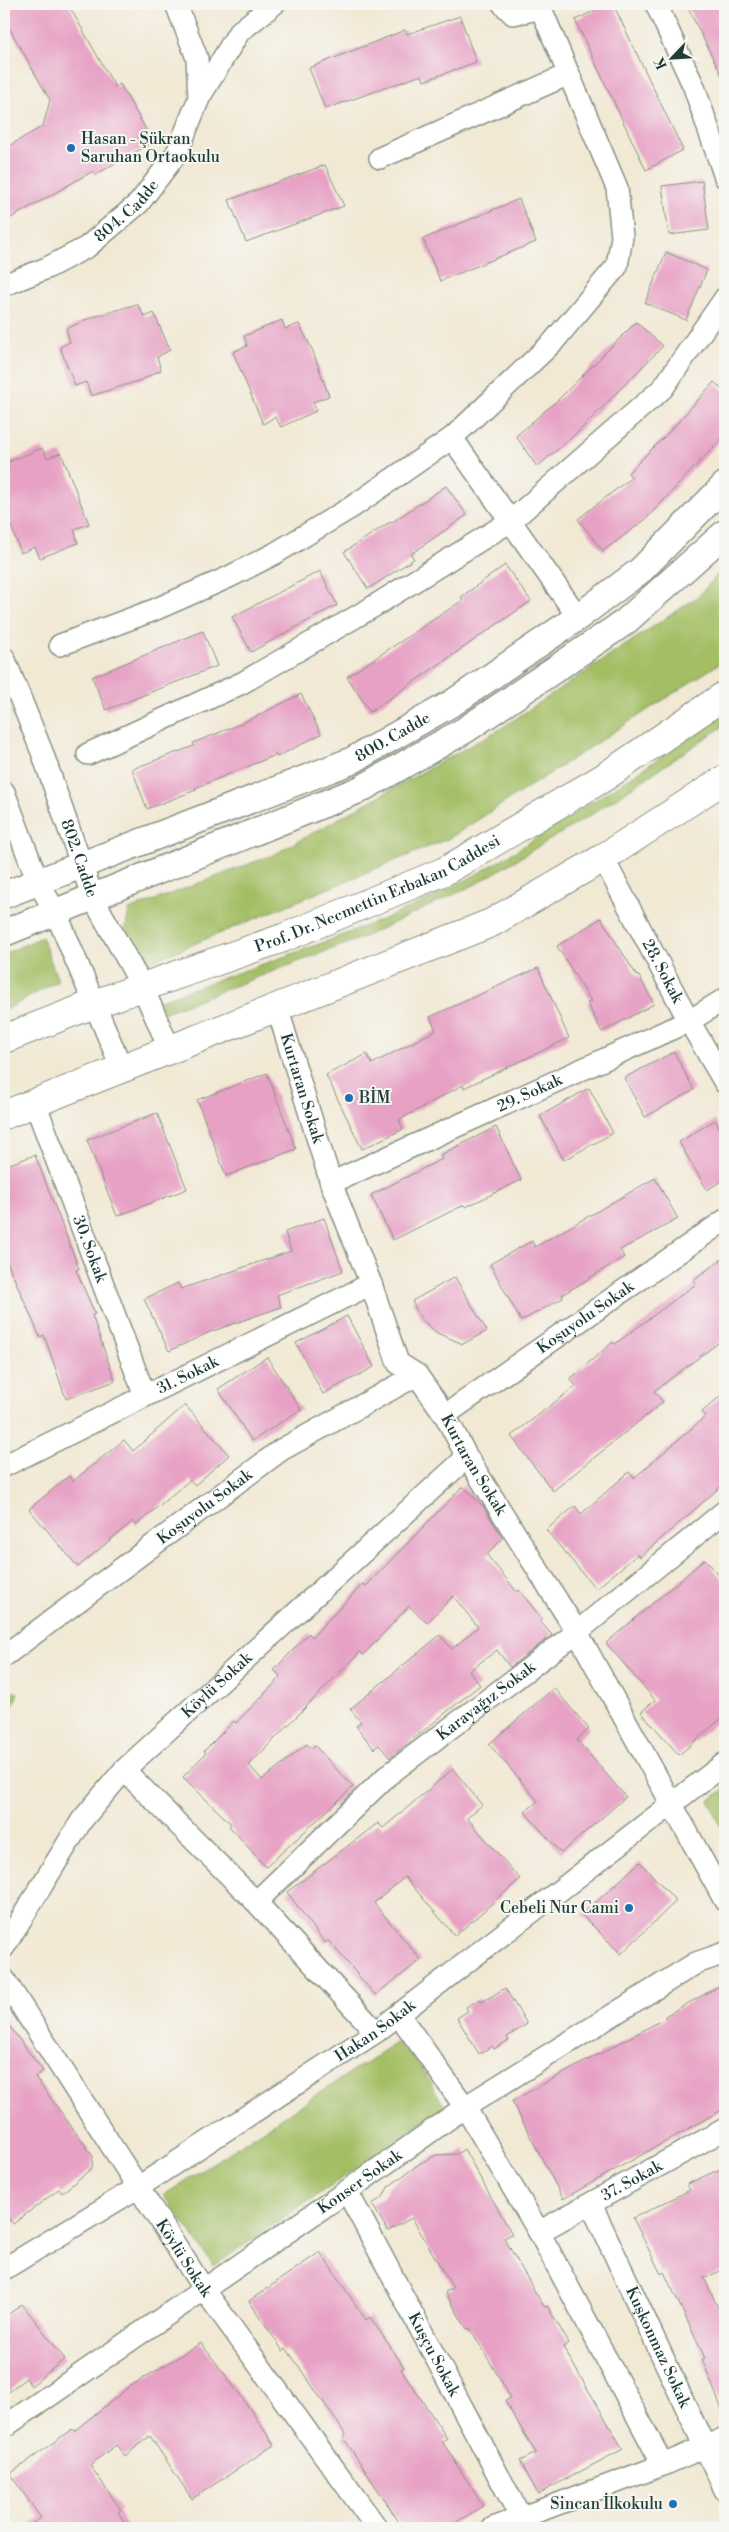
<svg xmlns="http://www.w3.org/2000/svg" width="729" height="2532" font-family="'Libre Bodoni',serif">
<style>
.green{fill:#a3be64;stroke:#617e4c}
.building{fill:#e7a1c5}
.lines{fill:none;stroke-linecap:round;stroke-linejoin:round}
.minor-casing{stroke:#889384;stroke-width:24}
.tertiary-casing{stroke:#889384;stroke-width:29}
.secondary-casing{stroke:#889384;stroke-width:30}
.minor{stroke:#fff;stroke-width:21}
.tertiary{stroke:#fff;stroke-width:26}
.secondary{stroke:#fff;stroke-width:28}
.poi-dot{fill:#1f6fb2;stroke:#f6f6f2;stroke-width:2}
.labels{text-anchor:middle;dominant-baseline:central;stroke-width:4;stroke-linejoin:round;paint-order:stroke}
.poi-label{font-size:16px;fill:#1f3d34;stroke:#f6f6f2;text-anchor:start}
.street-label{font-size:16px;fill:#1f3d34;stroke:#f6f6f2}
</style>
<rect width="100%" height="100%" fill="#f6f6f2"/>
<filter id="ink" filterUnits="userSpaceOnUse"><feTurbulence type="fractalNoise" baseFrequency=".02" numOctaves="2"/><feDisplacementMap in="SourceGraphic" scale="10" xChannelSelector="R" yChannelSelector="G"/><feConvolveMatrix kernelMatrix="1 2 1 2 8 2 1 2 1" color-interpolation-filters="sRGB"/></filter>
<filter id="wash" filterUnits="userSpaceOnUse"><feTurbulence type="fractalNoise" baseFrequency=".0096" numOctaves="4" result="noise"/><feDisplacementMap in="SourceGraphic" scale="20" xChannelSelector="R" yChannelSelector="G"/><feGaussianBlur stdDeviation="1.12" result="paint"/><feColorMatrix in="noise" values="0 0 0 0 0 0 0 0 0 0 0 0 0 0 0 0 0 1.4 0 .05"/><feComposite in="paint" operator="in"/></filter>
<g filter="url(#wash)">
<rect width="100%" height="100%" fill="#f2e9d5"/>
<!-- green -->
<g class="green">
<path d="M 725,566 L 725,660 L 450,838 L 148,963 L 125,931 L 129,910 L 275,854 L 500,729 L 699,596 Z"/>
<path d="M 725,711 L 725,725 L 591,815 L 476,884 L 364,937 L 163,1013 L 158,1001 C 243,970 331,943 414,906 C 475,879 532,841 587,805 C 634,775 682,745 725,711 Z"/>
<path d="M 42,937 L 58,981 L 4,1011 L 4,954 Z"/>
<path d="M 4,1686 L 18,1693 L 4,1729 Z"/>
<path d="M 725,1788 L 725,1835 L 709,1801 Z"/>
<path d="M 403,2038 L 445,2107 L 214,2266 L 164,2195 Z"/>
</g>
<g id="blocks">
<!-- building -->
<g class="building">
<path d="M 4,4 L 68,4 L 115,87 L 120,84 L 153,142 L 95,175 L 93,171 L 4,222 L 4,149 L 43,126 L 50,100 L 4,19 Z"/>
<path d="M 609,4 L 613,4 L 683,150 L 646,170 L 575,20 Z"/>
<path d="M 686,4 L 725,4 L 725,82 Z"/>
<path d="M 460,16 L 476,62 L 424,81 L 422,75 L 325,109 L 309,68 L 405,30 L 407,34 Z"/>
<path d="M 325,165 L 344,206 L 246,242 L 229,200 Z"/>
<path d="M 702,181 L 709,230 L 669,235 L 662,186 Z"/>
<path d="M 519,199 L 536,242 L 440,281 L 423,239 Z"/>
<path d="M 666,252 L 707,270 L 686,320 L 645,303 Z"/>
<path d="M 137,304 L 145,317 L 154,313 L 170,350 L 157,357 L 161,370 L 141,380 L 91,396 L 86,382 L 75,386 L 60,347 L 70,342 L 66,329 L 90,318 Z"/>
<path d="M 282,320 L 285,329 L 299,324 L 312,349 L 329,396 L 313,402 L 316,411 L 281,427 L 275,417 L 263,424 L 233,352 L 247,346 L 244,336 Z"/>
<path d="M 636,322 L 663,346 L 579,431 L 537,467 L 516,436 L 560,398 Z"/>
<path d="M 714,382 L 725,392 L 725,435 L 645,520 L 603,551 L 578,519 L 632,477 L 628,473 L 669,432 Z"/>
<path d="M 42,448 L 47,458 L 61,453 L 89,524 L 74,529 L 78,543 L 40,558 L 35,547 L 21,553 L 4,507 L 4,474 L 8,472 L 8,462 Z"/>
<path d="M 446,486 L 467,515 L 411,554 L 414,559 L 368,589 L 344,552 L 390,522 L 391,523 Z"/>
<path d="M 505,565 L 531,601 L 370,712 L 347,677 L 463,600 L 461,597 Z"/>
<path d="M 320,571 L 337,605 L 251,652 L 232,617 Z"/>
<path d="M 203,631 L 217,666 L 106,710 L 92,677 Z"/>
<path d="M 301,694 L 321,734 L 277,757 L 276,755 L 195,788 L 196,790 L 147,809 L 132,769 L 194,746 L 193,743 L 243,723 Z"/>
<path d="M 601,918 L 637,976 L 639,976 L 654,1004 L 602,1032 L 587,1003 L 591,1001 L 557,946 Z"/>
<path d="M 538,968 L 569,1038 L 464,1088 L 463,1085 L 399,1120 L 403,1129 L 362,1149 L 326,1075 L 367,1054 L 372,1064 L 436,1030 L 430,1017 Z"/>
<path d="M 674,1052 L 694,1090 L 645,1117 L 624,1078 Z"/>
<path d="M 267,1073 L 296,1149 L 226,1176 L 197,1100 Z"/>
<path d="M 589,1088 L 613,1133 L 564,1160 L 540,1116 Z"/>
<path d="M 157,1113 L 187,1189 L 117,1216 L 87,1140 Z"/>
<path d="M 715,1120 L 725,1137 L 725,1179 L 707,1190 L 679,1142 Z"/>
<path d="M 496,1127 L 521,1180 L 466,1207 L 464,1205 L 393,1240 L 371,1195 L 442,1159 L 440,1155 Z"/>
<path d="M 35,1155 L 79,1269 L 76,1270 L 95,1314 L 92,1315 L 115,1381 L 66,1399 L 44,1335 L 40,1337 L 4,1255 L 4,1166 Z"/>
<path d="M 655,1178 L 678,1219 L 620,1250 L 624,1257 L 562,1295 L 563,1298 L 521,1321 L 490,1264 L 532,1241 L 535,1247 Z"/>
<path d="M 324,1218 L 343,1271 L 277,1295 L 281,1307 L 210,1332 L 169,1351 L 144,1299 L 178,1283 L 181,1289 L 291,1251 L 285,1232 Z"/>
<path d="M 725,1257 L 725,1338 L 654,1391 L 663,1402 L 553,1491 L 511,1436 L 576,1386 L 570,1379 L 613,1342 L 615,1344 L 696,1284 L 693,1280 Z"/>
<path d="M 455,1277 L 487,1331 L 463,1344 L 437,1333 L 421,1319 L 412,1301 Z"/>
<path d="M 347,1316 L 374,1367 L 323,1394 L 296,1343 Z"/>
<path d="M 267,1357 L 302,1411 L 298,1411 L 252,1441 L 218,1389 Z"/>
<path d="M 725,1392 L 725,1483 L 640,1557 L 638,1554 L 596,1589 L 546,1530 L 575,1506 L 581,1514 L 629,1472 L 634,1478 L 706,1416 L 702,1412 Z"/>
<path d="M 185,1405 L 229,1455 L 195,1485 L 190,1480 L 136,1525 L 133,1521 L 78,1567 L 29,1509 L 69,1476 L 73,1481 L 124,1440 L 133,1451 Z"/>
<path d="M 463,1486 L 482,1505 L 503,1538 L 487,1555 L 517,1592 L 519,1590 L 542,1619 L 540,1621 L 552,1635 L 510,1667 L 497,1650 L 469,1671 L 480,1685 L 390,1758 L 379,1745 L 374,1749 L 356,1726 L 361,1722 L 350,1709 L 440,1635 L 452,1649 L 478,1627 L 453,1596 L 427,1623 L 409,1606 L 363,1655 L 360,1652 L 249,1765 L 262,1780 L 307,1744 L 312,1749 L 315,1746 L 353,1787 L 266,1867 L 229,1826 L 231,1824 L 183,1777 L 206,1753 L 204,1751 L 234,1721 L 236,1723 L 281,1677 L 274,1670 L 309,1633 L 312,1637 L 363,1584 L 366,1586 Z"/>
<path d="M 705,1559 L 725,1582 L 725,1715 L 679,1755 L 641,1712 L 655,1700 L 606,1643 Z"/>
<path d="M 554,1688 L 589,1729 L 577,1740 L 626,1797 L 561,1853 L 525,1812 L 538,1801 L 489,1744 Z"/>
<path d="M 453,1769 L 482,1805 L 467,1818 L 520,1879 L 455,1936 L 405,1877 L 374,1903 L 421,1960 L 375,1995 L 328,1940 L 325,1943 L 287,1892 L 378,1823 L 383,1828 Z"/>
<path d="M 640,1862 L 676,1901 L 621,1954 L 582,1915 Z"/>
<path d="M 725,1983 L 725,2108 L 563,2199 L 512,2101 L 666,2018 L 665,2016 Z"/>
<path d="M 505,1988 L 527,2024 L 507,2037 L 509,2040 L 494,2049 L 492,2046 L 479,2054 L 457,2018 L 468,2011 L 466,2007 L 480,1999 L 482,2002 Z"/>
<path d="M 4,2019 L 43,2071 L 35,2077 L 93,2156 L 92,2168 L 62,2193 L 59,2189 L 13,2224 L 4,2212 Z"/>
<path d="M 464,2149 L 512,2234 L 504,2238 L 544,2307 L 547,2306 L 569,2343 L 563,2347 L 623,2449 L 538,2494 L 520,2461 L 536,2453 L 505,2401 L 511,2398 L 470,2328 L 467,2329 L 445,2292 L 453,2288 L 412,2218 L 388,2231 L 372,2204 L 383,2197 L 388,2187 L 419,2164 L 436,2155 L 457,2154 Z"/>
<path d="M 725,2167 L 725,2269 L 704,2278 L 725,2322 L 724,2415 L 702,2359 L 705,2358 L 664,2272 L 661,2274 L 633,2218 L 690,2190 L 687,2184 Z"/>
<path d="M 320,2252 L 366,2320 L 370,2317 L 404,2367 L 401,2369 L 447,2438 L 442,2441 L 483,2506 L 447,2528 L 403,2528 L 343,2437 L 346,2435 L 286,2348 L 283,2351 L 249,2301 Z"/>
<path d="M 22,2304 L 65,2359 L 31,2386 L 26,2378 L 4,2395 L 4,2318 Z"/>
<path d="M 201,2343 L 244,2400 L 274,2445 L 192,2499 L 150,2436 L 125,2456 L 116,2445 L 90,2465 L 121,2510 L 118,2512 L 128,2528 L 27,2528 L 41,2518 L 10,2474 L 72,2429 L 74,2431 L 129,2387 Z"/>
</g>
</g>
</g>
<g filter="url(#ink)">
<use href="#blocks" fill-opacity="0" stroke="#889384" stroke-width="1"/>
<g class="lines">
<!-- minor casing -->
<g class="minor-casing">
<g id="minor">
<path d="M 503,4 L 513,14 L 529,11 L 532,4"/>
<path d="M 656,4 L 694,87 L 725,177"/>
<path d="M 199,98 L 239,32 L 274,4"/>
<path d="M 380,158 L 569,74"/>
<path id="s1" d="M 4,285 L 47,268 L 87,247 L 139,203 L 177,153 L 199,98 L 197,58 L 176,4"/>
<path d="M 452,438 L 578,617"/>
<path d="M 60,645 L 154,610 L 229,577 L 274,554 L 352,507 L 452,438 L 553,342 L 617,266 L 622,237 L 617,188 L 539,4"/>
<path id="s2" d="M 4,658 L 42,752 L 93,898 L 143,988 L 170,1050"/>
<path d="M 88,754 L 242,683 L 371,608 L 511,521 L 663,388 L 725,298"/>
<path d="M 4,792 L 38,882 L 56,913 L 122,1069"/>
<path id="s3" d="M 603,858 L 689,1021 L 725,1083"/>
<path id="s4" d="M 277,1007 L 331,1183 L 371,1284 L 398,1363 L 417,1375 L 445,1415 L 467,1457 L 577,1632 L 725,1901"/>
<path id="s5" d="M 35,1103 L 145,1396"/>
<path id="s6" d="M 331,1183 L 689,1021 L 725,999"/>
<path id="s7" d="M 445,1415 L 725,1220"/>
<path id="s8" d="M 4,1466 L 371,1284"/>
<path id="s9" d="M 4,1656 L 281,1450 L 417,1375"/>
<path d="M 124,1770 L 256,1902 L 376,2032"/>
<path id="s10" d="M 256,1902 L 387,1776 L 577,1632 L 725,1511"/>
<path id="s11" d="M 4,1947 L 82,1820 L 124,1770 L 467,1457"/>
<path id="s12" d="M 4,1979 L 203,2288 L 377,2528"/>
<path d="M 399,2015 L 465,2107 L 539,2232 L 663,2465"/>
<path id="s13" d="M 347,2191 L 520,2516"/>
<path id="s14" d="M 591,2204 L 725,2490"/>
<path id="s15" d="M 539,2232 L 725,2129"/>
<path id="s16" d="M 4,2269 L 137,2188 L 376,2032 L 725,1763"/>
<path id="s17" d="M 4,2427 L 347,2191 L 465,2107 L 696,1963 L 725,1953"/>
<path d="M 493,2528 L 663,2465 L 725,2438"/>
</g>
</g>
<!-- tertiary casing -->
<g class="tertiary-casing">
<g id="tertiary">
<path id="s18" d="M 4,895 L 351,761 L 454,702 L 578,617 L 641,570 L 725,485"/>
<path d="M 4,933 L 361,789 L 465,730 L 625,622 L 725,533"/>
</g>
</g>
<!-- secondary casing -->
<g class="secondary-casing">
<g id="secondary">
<path id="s19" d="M 4,1039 L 94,1004 L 283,938 L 445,871 L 603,778 L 725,695"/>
<path d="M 4,1115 L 491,923 L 603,858 L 725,779"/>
</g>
</g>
<!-- minor -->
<use href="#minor" class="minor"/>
<!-- tertiary -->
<use href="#tertiary" class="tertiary"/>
<!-- secondary -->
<use href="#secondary" class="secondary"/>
</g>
</g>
<!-- markers -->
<g class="poi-dot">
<circle cx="71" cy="148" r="5"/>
<circle cx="349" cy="1098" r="5"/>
<circle cx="629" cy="1908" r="5"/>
<circle cx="673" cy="2504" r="5"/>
</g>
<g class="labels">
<!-- poi labels -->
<g class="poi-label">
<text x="81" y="139">Hasan - Şükran<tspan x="81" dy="18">Saruhan Ortaokulu</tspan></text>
<text x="359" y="1098">BİM</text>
<text x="619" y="1908" text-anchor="end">Cebeli Nur Cami</text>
<text x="663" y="2504" text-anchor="end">Sincan İlkokulu</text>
</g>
<!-- street labels -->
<g class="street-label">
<text stroke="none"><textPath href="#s1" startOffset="145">804. Cadde</textPath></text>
<text stroke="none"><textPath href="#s18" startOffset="420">800. Cadde</textPath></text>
<text stroke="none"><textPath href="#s2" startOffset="214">802. Cadde</textPath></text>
<text stroke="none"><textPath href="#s19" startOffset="401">Prof. Dr. Necmettin Erbakan Caddesi</textPath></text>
<text stroke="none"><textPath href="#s3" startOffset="128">28. Sokak</textPath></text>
<text stroke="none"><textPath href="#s4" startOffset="85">Kurtaran Sokak</textPath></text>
<text stroke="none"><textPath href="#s6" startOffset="218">29. Sokak</textPath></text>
<text stroke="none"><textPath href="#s5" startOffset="156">30. Sokak</textPath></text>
<text stroke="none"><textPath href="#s7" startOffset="171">Koşuyolu Sokak</textPath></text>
<text stroke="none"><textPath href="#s8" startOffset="205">31. Sokak</textPath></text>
<text stroke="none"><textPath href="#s4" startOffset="505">Kurtaran Sokak</textPath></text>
<text stroke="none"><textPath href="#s9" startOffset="250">Koşuyolu Sokak</textPath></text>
<text stroke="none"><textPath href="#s11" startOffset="340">Köylü Sokak</textPath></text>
<text stroke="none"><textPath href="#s10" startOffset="306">Karayağız Sokak</textPath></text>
<text stroke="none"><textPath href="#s16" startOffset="441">Hakan Sokak</textPath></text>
<text stroke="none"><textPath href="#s15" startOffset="106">37. Sokak</textPath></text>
<text stroke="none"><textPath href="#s17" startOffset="432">Konser Sokak</textPath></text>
<text stroke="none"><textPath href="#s12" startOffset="332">Köylü Sokak</textPath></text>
<text stroke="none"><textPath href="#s14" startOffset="158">Kuşkonmaz Sokak</textPath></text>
<text stroke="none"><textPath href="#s13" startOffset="185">Kuşçu Sokak</textPath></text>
</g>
</g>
<!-- margin -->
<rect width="729" height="2532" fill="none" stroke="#f6f6f2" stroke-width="20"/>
<!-- north arrow -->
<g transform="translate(672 58) rotate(245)" stroke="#f6f6f2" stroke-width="4" paint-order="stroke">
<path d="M0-4L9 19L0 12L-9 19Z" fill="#1f3d34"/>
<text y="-8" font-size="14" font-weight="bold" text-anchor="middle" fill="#1f3d34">K</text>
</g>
</svg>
